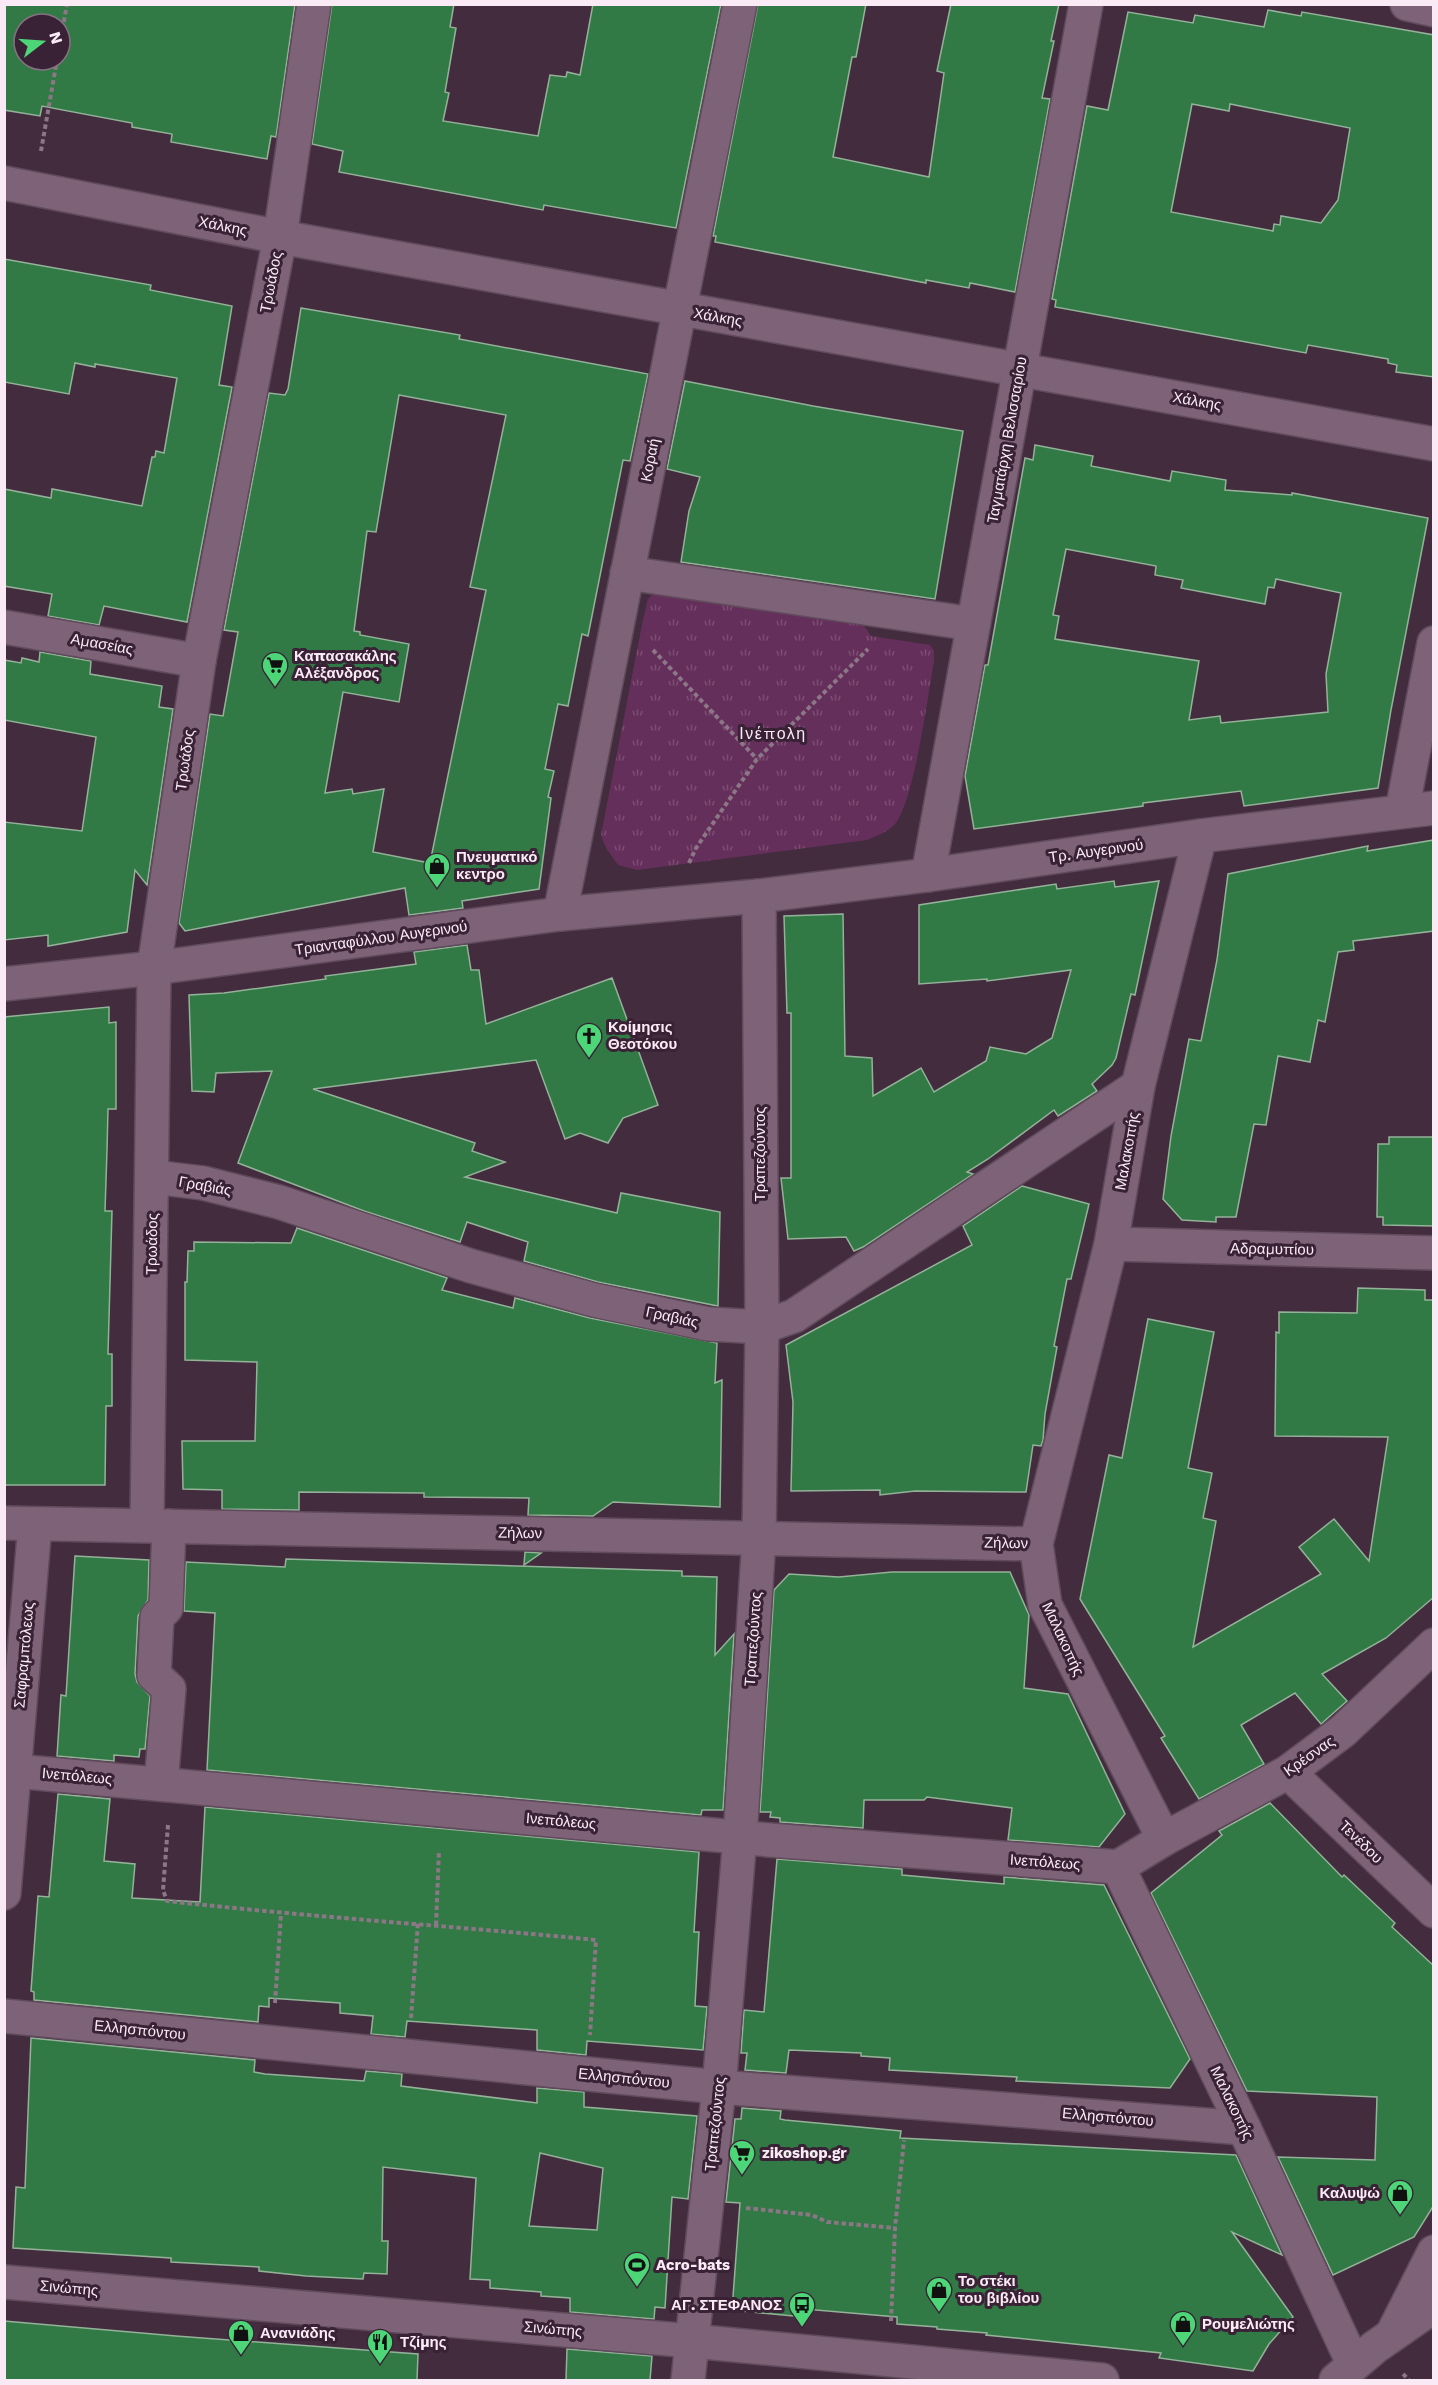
<svg xmlns="http://www.w3.org/2000/svg" width="1438" height="2385" font-family="'Work Sans',sans-serif">
<style>
.grass{fill:url(#grass-tufts)}
.building{fill:#317945;stroke:#94b299;stroke-width:1.5;fill-rule:evenodd}
.lines{fill:none;stroke-linecap:round;stroke-linejoin:round}
.pedestrian-casing{stroke:#604b5c;stroke-width:36}
.minor-casing{stroke:#604b5c;stroke-width:36}
.tertiary-casing{stroke:#604b5c;stroke-width:36}
.path{stroke:#8c7787;stroke-width:4;stroke-dasharray:4.5 3;stroke-linecap:butt}
.pedestrian{stroke:#7e6277;stroke-width:33}
.minor{stroke:#7e6277;stroke-width:33}
.tertiary{stroke:#7e6277;stroke-width:33}
.labels{text-anchor:middle;dominant-baseline:central;stroke-width:6;stroke-linejoin:round;paint-order:stroke}
.street-label{font-size:15px;fill:#faeaf6;stroke:#392235}
.poi-label{font-size:15px;font-weight:bold;fill:#faeaf6;stroke:#392235;text-anchor:start}
.neighbourhood-label{font-size:16px;letter-spacing:1.5px;fill:#faeaf6;stroke:#392235}
</style>
<defs>
<pattern id="grass-tufts" width="24" height="20" patternUnits="userSpaceOnUse" patternTransform="scale(1.5)"><rect width="24" height="20" fill="#652f5b"/><path d="M3 7l-1-3M5 7V3M7 7l1-3M15 17l-1-3M17 17v-4M19 17l1-3" fill="none" stroke="#7c4d73"/></pattern>
</defs>
<rect width="100%" height="100%" fill="#442c3f"/>
<!-- grass -->
<path class="grass" d="M 661,586 L 860,620 L 871,636 L 930,645 L 934,651 L 934,661 C 928,695 914,801 895,824 C 888,832 876,836 867,840 L 637,870 L 618,865 L 606,848 L 601,835 L 643,620 L 648,599 Z"/>
<!-- building -->
<g class="building">
<path d="M 4,4 L 295,4 L 276,137 L 271,136 L 267,159 L 171,142 L 172,134 L 132,127 L 132,123 L 42,106 L 40,116 L 4,110 ZM 24,24 L 60,24 L 60,60 L 24,60 Z"/>
<path d="M 332,4 L 454,4 L 450,27 L 456,28 L 445,92 L 449,93 L 443,121 L 538,136 L 550,75 L 566,77 L 567,72 L 580,75 L 593,4 L 721,4 L 676,228 L 544,205 L 543,210 L 339,172 L 343,151 L 312,144 Z"/>
<path d="M 758,4 L 866,4 L 856,57 L 852,57 L 833,157 L 929,177 L 944,73 L 937,71 L 951,4 L 1059,4 L 1051,41 L 1054,41 L 1042,98 L 1050,99 L 1015,292 L 970,283 L 969,288 L 926,280 L 926,283 L 715,242 L 716,236 L 713,236 Z"/>
<path d="M 1268,10 L 1301,16 L 1302,12 L 1434,35 L 1434,377 L 1396,372 L 1397,365 L 1388,363 L 1388,359 L 1308,345 L 1306,353 L 1055,307 L 1056,300 L 1052,299 L 1087,106 L 1108,110 L 1128,12 L 1193,23 L 1195,15 L 1264,27 ZM 1192,104 L 1229,111 L 1230,104 L 1350,128 L 1338,200 L 1321,223 L 1281,216 L 1280,225 L 1274,224 L 1273,231 L 1171,212 Z"/>
<path d="M 4,259 L 151,285 L 150,290 L 232,306 L 219,385 L 232,387 L 187,622 L 104,606 L 99,625 L 48,616 L 52,594 L 4,586 L 4,489 L 51,498 L 52,489 L 142,506 L 152,457 L 155,457 L 156,451 L 164,453 L 177,378 L 95,364 L 95,367 L 75,363 L 69,394 L 4,382 Z"/>
<path d="M 301,308 L 460,335 L 459,339 L 648,374 L 630,461 L 623,460 L 588,636 L 582,634 L 568,706 L 558,704 L 545,769 L 554,771 L 548,797 L 551,798 L 539,889 L 462,901 L 463,908 L 409,915 L 405,888 L 185,931 L 179,923 L 210,714 L 223,716 L 238,632 L 224,630 L 269,393 L 285,395 L 288,389 ZM 399,395 L 506,415 L 470,587 L 486,590 L 430,863 L 373,852 L 384,789 L 353,794 L 352,789 L 325,793 L 343,692 L 399,702 L 409,644 L 360,635 L 360,632 L 354,631 L 367,531 L 376,532 Z"/>
<path d="M 685,381 L 813,406 L 963,431 L 935,599 L 681,562 L 689,511 L 700,477 L 667,469 Z"/>
<path d="M 1035,445 L 1093,456 L 1091,466 L 1170,481 L 1172,471 L 1226,480 L 1225,490 L 1292,495 L 1292,493 L 1428,518 L 1391,710 L 1378,788 L 1244,806 L 1241,791 L 1143,803 L 1143,806 L 974,829 L 965,776 L 985,665 L 988,665 L 1025,458 L 1033,460 ZM 1066,549 L 1156,566 L 1155,575 L 1183,580 L 1181,588 L 1265,604 L 1268,587 L 1274,588 L 1276,579 L 1341,593 L 1326,674 L 1328,712 L 1221,723 L 1220,716 L 1189,720 L 1199,661 L 1055,639 L 1059,616 L 1053,615 Z"/>
<path d="M 40,652 L 91,661 L 90,674 L 162,686 L 159,707 L 173,709 L 147,885 L 135,870 L 127,932 L 48,946 L 48,935 L 4,940 L 4,822 L 82,831 L 96,737 L 4,720 L 4,660 L 21,663 L 22,658 L 39,662 Z"/>
<path d="M 1434,840 L 1434,931 L 1353,941 L 1354,950 L 1338,952 L 1325,1022 L 1318,1020 L 1310,1062 L 1278,1056 L 1266,1125 L 1254,1124 L 1236,1217 L 1216,1217 L 1216,1222 L 1182,1220 L 1163,1199 L 1171,1136 L 1189,1039 L 1201,1041 L 1217,960 L 1228,874 L 1368,846 L 1367,851 Z"/>
<path d="M 1114,881 L 1115,887 L 1159,881 L 1135,995 L 1131,994 L 1116,1058 L 1112,1065 L 1092,1084 L 1097,1091 L 1058,1116 L 1054,1110 L 988,1159 L 967,1172 L 973,1174 L 863,1247 L 854,1251 L 846,1237 L 788,1239 L 781,1178 L 791,1178 L 791,1013 L 787,1013 L 784,916 L 843,914 L 845,1056 L 872,1058 L 873,1096 L 921,1068 L 934,1092 L 986,1061 L 990,1047 L 1026,1054 L 1052,1038 L 1071,970 L 987,981 L 987,979 L 919,984 L 919,905 L 1056,884 L 1057,889 Z"/>
<path d="M 467,945 L 471,970 L 479,970 L 486,1024 L 612,978 L 658,1105 L 623,1118 L 608,1143 L 580,1133 L 565,1139 L 536,1060 L 313,1089 L 475,1143 L 472,1151 L 505,1162 L 465,1177 L 617,1213 L 621,1193 L 720,1212 L 718,1306 L 598,1282 L 524,1261 L 528,1242 L 467,1222 L 460,1242 L 364,1211 L 238,1163 L 272,1071 L 216,1073 L 214,1092 L 192,1091 L 189,995 L 224,993 L 326,979 L 325,976 L 416,964 L 414,952 Z"/>
<path d="M 109,1007 L 109,1023 L 116,1022 L 116,1109 L 108,1109 L 107,1150 L 105,1211 L 112,1211 L 108,1354 L 112,1354 L 112,1406 L 106,1406 L 105,1485 L 4,1485 L 4,1017 Z"/>
<path d="M 1389,1137 L 1434,1137 L 1434,1226 L 1383,1225 L 1383,1217 L 1377,1217 L 1378,1144 L 1389,1144 Z"/>
<path d="M 1022,1186 L 1089,1204 L 1071,1279 L 1067,1279 L 1054,1346 L 1057,1347 L 1045,1414 L 1043,1440 L 1041,1446 L 1033,1445 L 1026,1492 L 915,1491 L 880,1495 L 880,1490 L 791,1491 L 793,1402 L 786,1345 L 972,1245 L 963,1226 Z"/>
<path d="M 297,1228 L 447,1278 L 442,1290 L 513,1308 L 515,1298 L 590,1318 L 717,1343 L 715,1383 L 722,1380 L 720,1507 L 613,1502 L 593,1516 L 528,1515 L 529,1498 L 424,1497 L 424,1493 L 299,1492 L 299,1510 L 222,1509 L 222,1490 L 183,1489 L 182,1441 L 255,1441 L 257,1362 L 185,1360 L 185,1282 L 187,1282 L 188,1251 L 194,1251 L 194,1242 L 291,1243 Z"/>
<path d="M 1358,1288 L 1425,1290 L 1425,1300 L 1434,1300 L 1434,1597 L 1386,1638 L 1322,1674 L 1347,1701 L 1321,1724 L 1295,1693 L 1241,1725 L 1264,1764 L 1199,1799 L 1161,1738 L 1165,1736 L 1080,1599 L 1109,1455 L 1122,1458 L 1148,1319 L 1214,1332 L 1188,1468 L 1212,1473 L 1203,1518 L 1216,1521 L 1193,1647 L 1321,1574 L 1299,1547 L 1334,1519 L 1369,1561 L 1388,1437 L 1275,1436 L 1276,1332 L 1279,1333 L 1279,1312 L 1357,1313 Z"/>
<path d="M 525,1552 L 541,1553 L 524,1565 Z"/>
<path d="M 75,1556 L 149,1560 L 148,1600 L 138,1616 L 135,1674 L 137,1682 L 150,1696 L 145,1749 L 140,1749 L 139,1757 L 114,1755 L 114,1761 L 57,1756 L 61,1695 L 66,1696 Z"/>
<path d="M 286,1559 L 682,1571 L 682,1576 L 717,1577 L 715,1655 L 734,1634 L 723,1810 L 702,1810 L 701,1815 L 207,1770 L 215,1613 L 184,1611 L 186,1562 L 285,1567 Z"/>
<path d="M 892,1572 L 1010,1572 L 1029,1615 L 1024,1688 L 1068,1694 L 1125,1814 L 1099,1847 L 1008,1840 L 1012,1808 L 927,1797 L 924,1800 L 864,1800 L 863,1828 L 780,1822 L 780,1818 L 770,1817 L 771,1812 L 760,1812 L 774,1590 L 789,1574 L 839,1577 Z"/>
<path d="M 58,1794 L 110,1799 L 104,1861 L 135,1864 L 132,1898 L 200,1902 L 205,1807 L 699,1852 L 694,1932 L 699,1932 L 695,2006 L 707,2007 L 703,2050 L 587,2041 L 586,2055 L 537,2050 L 537,2030 L 407,2021 L 405,2037 L 371,2034 L 373,2016 L 340,2013 L 340,2003 L 269,1998 L 269,2007 L 259,2006 L 258,2022 L 34,2000 L 34,1992 L 31,1991 L 38,1896 L 49,1897 Z"/>
<path d="M 1270,1803 L 1342,1877 L 1344,1875 L 1395,1923 L 1392,1927 L 1434,1966 L 1434,2205 L 1414,2237 L 1333,2275 L 1278,2157 L 1375,2160 L 1377,2097 L 1247,2091 L 1151,1893 L 1222,1835 L 1219,1831 Z"/>
<path d="M 777,1859 L 902,1869 L 902,1875 L 968,1881 L 1004,1884 L 1004,1877 L 1104,1885 L 1190,2059 L 1170,2088 L 1016,2081 L 1017,2077 L 889,2070 L 890,2058 L 861,2056 L 861,2053 L 789,2050 L 786,2073 L 745,2070 L 747,2053 L 741,2053 L 744,2010 L 764,2012 Z"/>
<path d="M 31,2038 L 255,2060 L 254,2072 L 265,2074 L 364,2081 L 366,2071 L 402,2074 L 401,2086 L 537,2103 L 537,2088 L 584,2092 L 584,2107 L 697,2116 L 688,2199 L 672,2197 L 665,2308 L 655,2307 L 654,2319 L 570,2312 L 570,2298 L 541,2296 L 541,2292 L 490,2288 L 490,2280 L 470,2279 L 476,2178 L 383,2167 L 382,2241 L 388,2241 L 387,2274 L 364,2273 L 363,2279 L 306,2276 L 259,2271 L 259,2267 L 171,2262 L 171,2258 L 13,2248 L 16,2187 L 25,2188 ZM 540,2153 L 603,2168 L 597,2230 L 529,2226 Z"/>
<path d="M 742,2108 L 781,2111 L 780,2119 L 785,2120 L 901,2131 L 900,2138 L 1236,2155 L 1282,2255 L 1232,2232 L 1293,2317 L 1269,2344 L 1253,2371 L 1159,2358 L 1161,2353 L 986,2335 L 987,2333 L 937,2329 L 937,2327 L 897,2324 L 897,2317 L 793,2308 L 793,2316 L 732,2310 L 740,2203 L 726,2202 L 735,2119 L 741,2119 Z"/>
<path d="M 4,2321 L 176,2336 L 418,2354 L 417,2380 L 4,2380 Z"/>
<path d="M 567,2349 L 652,2356 L 650,2380 L 566,2380 Z"/>
</g>
<g class="lines">
<!-- pedestrian casing -->
<g class="pedestrian-casing">
<g id="pedestrian">
<path d="M 627,573 L 973,624"/>
<path d="M 161,1784 L 169,1689 L 154,1675 L 157,1617 L 166,1608 L 169,1526"/>
</g>
</g>
<!-- minor casing -->
<g class="minor-casing">
<g id="minor">
<path d="M 1407,4 L 1434,10"/>
<path d="M 4,183 L 280,237 L 1434,444"/>
<path d="M 4,627 L 199,661"/>
<path d="M 1402,811 L 1434,643"/>
<path d="M 1200,836 L 1138,1086 L 1111,1244 L 1036,1544 L 1045,1605 L 1164,1839 L 1118,1867 L 1244,2128 L 1353,2363"/>
<path d="M 928,875 L 1086,4"/>
<path d="M 560,914 L 740,4"/>
<path d="M 4,984 L 154,968 L 560,914 L 759,896 L 928,875 L 1200,836 L 1434,808"/>
<path d="M 153,1177 L 203,1183 L 279,1202 L 471,1266 L 594,1300 L 708,1324 L 762,1327 L 794,1316 L 1138,1086"/>
<path d="M 1111,1244 L 1434,1253"/>
<path d="M 4,1523 L 1036,1544"/>
<path d="M 147,1525 L 154,968 L 199,661 L 280,237 L 314,4"/>
<path d="M 4,1770 L 769,1840 L 1118,1867"/>
<path d="M 1288,1772 L 1434,1911"/>
<path d="M 1164,1839 L 1288,1772 L 1343,1731 L 1434,1645"/>
<path d="M 4,1893 L 35,1524"/>
<path d="M 4,2016 L 719,2087 L 1244,2128"/>
<path d="M 1393,2333 L 1434,2252"/>
<path d="M 688,2380 L 719,2087 L 740,1837 L 759,1538 L 762,1327 L 759,896"/>
</g>
</g>
<!-- tertiary casing -->
<g class="tertiary-casing">
<g id="tertiary">
<path d="M 4,2282 L 692,2341 L 1102,2380"/>
<path d="M 1336,2380 L 1375,2347 L 1434,2306"/>
</g>
</g>
<!-- path -->
<g class="path">
<path d="M 60,44 L 67,4"/>
<path d="M 41,151 L 57,60"/>
<path d="M 653,650 L 757,759"/>
<path d="M 689,863 L 696,848 L 757,759 L 868,649"/>
<path d="M 168,1825 L 163,1890 L 167,1901 C 310,1917 453,1926 596,1940 L 590,2035"/>
<path d="M 436,1925 L 439,1850"/>
<path d="M 275,2003 L 281,1914"/>
<path d="M 411,2018 L 418,1923"/>
<path d="M 746,2208 L 812,2215 L 827,2222 L 895,2228"/>
<path d="M 891,2321 L 895,2228 L 904,2140"/>
<path d="M 1403,2374 L 1409,2380"/>
</g>
<!-- pedestrian -->
<use href="#pedestrian" class="pedestrian"/>
<!-- minor -->
<use href="#minor" class="minor"/>
<!-- tertiary -->
<use href="#tertiary" class="tertiary"/>
</g>
<!-- icons -->
<defs>
<g id="supermarket-pin" transform="scale(1.35)"><path d="M0 17L-7.5 6A9.5 9.5 0 1 1 7.5 6Z" fill="#4cd677" stroke="#392235"/><path d="M-6-5.5h2.5l.6 2H6L4.5 2H-2.5L-4.4-4H-6ZM-1.5 3.2a1.3 1.3 0 1 0 .1 0ZM3 3.2a1.3 1.3 0 1 0 .1 0Z" fill="#111"/></g>
<g id="shop-pin" transform="scale(1.35)"><path d="M0 17L-7.5 6A9.5 9.5 0 1 1 7.5 6Z" fill="#4cd677" stroke="#392235"/><path d="M-5-2.5h2.3a2.7 3.5 0 0 1 5.4 0H5L5.5 6h-11ZM-1.5-2.5h3a1.5 2.3 0 0 0-3 0Z" fill="#111"/></g>
<g id="church-pin" transform="scale(1.35)"><path d="M0 17L-7.5 6A9.5 9.5 0 1 1 7.5 6Z" fill="#4cd677" stroke="#392235"/><path d="M-1.2-6h2.4v3.5h3.3v2.4h-3.3V6h-2.4V-.1h-3.3v-2.4h3.3Z" fill="#111"/></g>
<g id="stadium-pin" transform="scale(1.35)"><path d="M0 17L-7.5 6A9.5 9.5 0 1 1 7.5 6Z" fill="#4cd677" stroke="#392235"/><path d="M0-5a6.5 5 0 1 0 0 10a6.5 5 0 1 0 0-10ZM-3.5-1.8h7v3.6h-7Z" fill="#111"/></g>
<g id="bus-pin" transform="scale(1.35)"><path d="M0 17L-7.5 6A9.5 9.5 0 1 1 7.5 6Z" fill="#4cd677" stroke="#392235"/><path d="M-5-6H5V4H4V6H2V4H-2V6H-4V4H-5ZM-3.5-4V0h7V-4ZM-3.5 1.2v1.5H-2V1.2ZM2 1.2v1.5H3.5V1.2Z" fill="#111"/></g>
<g id="restaurant-pin" transform="scale(1.35)"><path d="M0 17L-7.5 6A9.5 9.5 0 1 1 7.5 6Z" fill="#4cd677" stroke="#392235"/><path d="M-5-6h1v4h1v-4h1v4h1v-4h1v5L-1.5 .5V6h-2V.5L-5-1ZM5-6V6H3V1.5H1.5Q1.5-4 5-6Z" fill="#111"/></g>
</defs>
<g fill-rule="evenodd">
<use href="#supermarket-pin" x="275" y="665"/>
<use href="#shop-pin" x="437" y="866"/>
<use href="#church-pin" x="589" y="1036"/>
<use href="#supermarket-pin" x="742" y="2153"/>
<use href="#shop-pin" x="1400" y="2193"/>
<use href="#stadium-pin" x="637" y="2265"/>
<use href="#shop-pin" x="939" y="2290"/>
<use href="#bus-pin" x="802" y="2305"/>
<use href="#shop-pin" x="1183" y="2324"/>
<use href="#shop-pin" x="241" y="2333"/>
<use href="#restaurant-pin" x="380" y="2342"/>
</g>
<g class="labels">
<!-- street labels -->
<g class="street-label">
<text transform="translate(223 226) rotate(11)">Χάλκης</text>
<text transform="translate(271 282) rotate(-79)">Τρωάδος</text>
<text transform="translate(718 317) rotate(10)">Χάλκης</text>
<text transform="translate(1197 401) rotate(10)">Χάλκης</text>
<text transform="translate(1007 440) rotate(-80)">Ταγματάρχη Βελισσαρίου</text>
<text transform="translate(650 460) rotate(-79)">Κοραή</text>
<text transform="translate(102 644) rotate(10)">Αμασείας</text>
<text transform="translate(185 760) rotate(-82)">Τρωάδος</text>
<text transform="translate(1096 851) rotate(-8)">Τρ. Αυγερινού</text>
<text transform="translate(381 938) rotate(-8)">Τριανταφύλλου Αυγερινού</text>
<text transform="translate(1127 1151) rotate(-80)">Μαλακοπής</text>
<text transform="translate(760 1154) rotate(-90)">Τραπεζούντος</text>
<text transform="translate(205 1186) rotate(10)">Γραβιάς</text>
<text transform="translate(152 1244) rotate(-89)">Τρωάδος</text>
<text transform="translate(1272 1249) rotate(1)">Αδραμυπίου</text>
<text transform="translate(672 1317) rotate(12)">Γραβιάς</text>
<text transform="translate(520 1533) rotate(1)">Ζήλων</text>
<text transform="translate(1006 1543) rotate(1)">Ζήλων</text>
<text transform="translate(753 1639) rotate(-86)">Τραπεζούντος</text>
<text transform="translate(1063 1639) rotate(65)">Μαλακοπής</text>
<text transform="translate(24 1655) rotate(-85)">Σαφραμπόλεως</text>
<text transform="translate(1309 1756) rotate(-35)">Κρέσνας</text>
<text transform="translate(77 1776) rotate(5)">Ινεπόλεως</text>
<text transform="translate(561 1821) rotate(5)">Ινεπόλεως</text>
<text transform="translate(1361 1842) rotate(44)">Τενέδου</text>
<text transform="translate(1045 1862) rotate(4)">Ινεπόλεως</text>
<text transform="translate(140 2030) rotate(6)">Ελλησπόντου</text>
<text transform="translate(624 2078) rotate(6)">Ελλησπόντου</text>
<text transform="translate(1232 2103) rotate(64)">Μαλακοπής</text>
<text transform="translate(1108 2117) rotate(5)">Ελλησπόντου</text>
<text transform="translate(715 2124) rotate(-84)">Τραπεζούντος</text>
<text transform="translate(69 2288) rotate(5)">Σινώπης</text>
<text transform="translate(553 2329) rotate(5)">Σινώπης</text>
</g>
<!-- poi labels -->
<g class="poi-label">
<text x="294" y="656">Καπασακάλης<tspan x="294" dy="17">Αλέξανδρος</tspan></text>
<text x="456" y="857">Πνευματικό<tspan x="456" dy="17">κεντρο</tspan></text>
<text x="608" y="1027">Κοίμησις<tspan x="608" dy="17">Θεοτόκου</tspan></text>
<text x="762" y="2153">zikoshop.gr</text>
<text x="1380" y="2193" text-anchor="end">Καλυψώ</text>
<text x="656" y="2265">Acro-bats</text>
<text x="958" y="2281">Το στέκι<tspan x="958" dy="17">του βιβλίου</tspan></text>
<text x="782" y="2305" text-anchor="end">ΑΓ. ΣΤΕΦΑΝΟΣ</text>
<text x="1202" y="2324">Ρουμελιώτης</text>
<text x="260" y="2333">Ανανιάδης</text>
<text x="400" y="2342">Τζίμης</text>
</g>
<!-- neighbourhood labels -->
<g class="neighbourhood-label">
<text x="773" y="733">Ινέπολη</text>
</g>
</g>
<!-- border -->
<rect width="1438" height="2385" fill="none" stroke="#faeaf6" stroke-width="12"/>
<!-- north arrow -->
<g transform="translate(42 42) rotate(73)"><circle r="28" fill="#392235" stroke="#867282" stroke-width="1.5"/>
<path d="M0-4.5L10 22L0 15L-10 22Z" fill="#4cd677"/>
<text y="-9" font-size="16" font-weight="bold" text-anchor="middle" fill="#faeaf6">N</text>
</g>
</svg>
